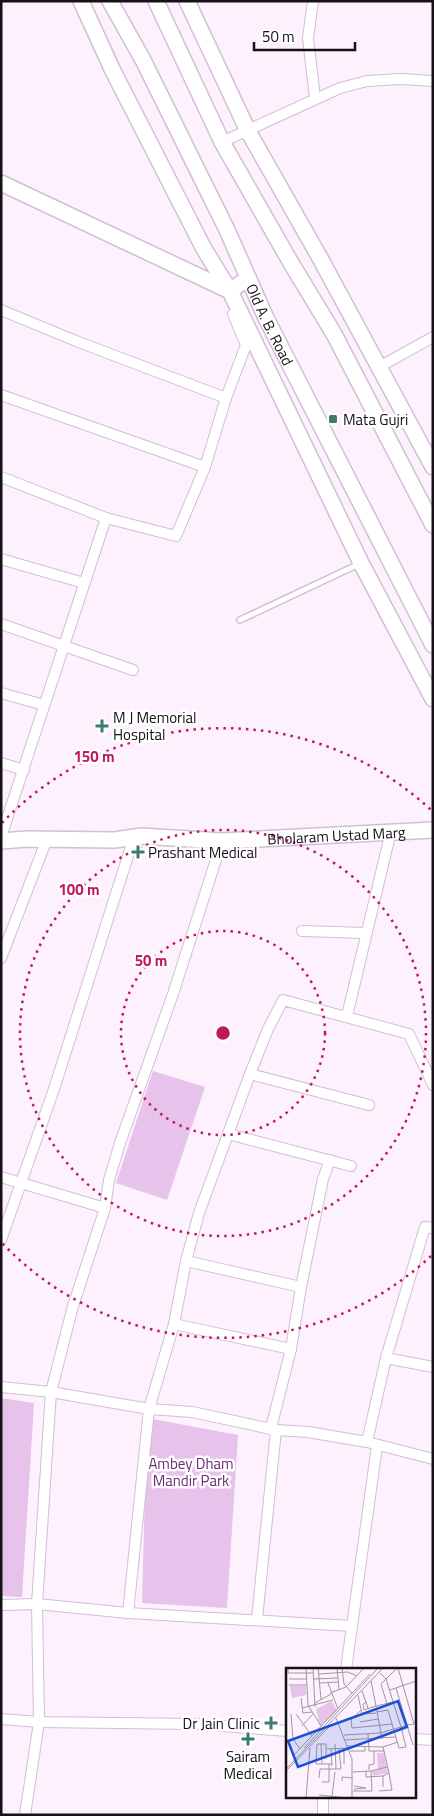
<svg xmlns="http://www.w3.org/2000/svg" width="434" height="1816" font-family="'Titillium Web',sans-serif">
<style>
.green{fill:#e7c2ea}
.lines{fill:none;stroke-linecap:round;stroke-linejoin:round}
.lane-casing{stroke:#d1bfd3;stroke-width:8}
.street-casing{stroke:#d1bfd3;stroke-width:12}
.secondary-casing{stroke:#d1bfd3;stroke-width:18}
.lane{stroke:#fff;stroke-width:5}
.street{stroke:#fff;stroke-width:10}
.secondary{stroke:#fff;stroke-width:15}
.ring{fill:none;stroke:#c2185b;stroke-width:2.5;stroke-dasharray:2.5 5}
.poi-dot{fill:#3c7c6b;stroke:#fff;stroke-width:2}
.labels{text-anchor:middle;dominant-baseline:central;stroke-width:5;stroke-linejoin:round;paint-order:stroke}
.street-label{font-size:15px;fill:#161017;stroke:#fff}
.poi-label{font-size:15px;fill:#161017;stroke:#fff;text-anchor:start}
.park-label{font-size:15px;fill:#6f2977;stroke:#fff}
.inset-road{fill:none;stroke:#a097a1;stroke-width:1}
.view{fill:#1d4ed8;fill-opacity:0.15;stroke:#1d4ed8;stroke-width:2.5}
.inset-edge{fill:none;stroke:#161017;stroke-width:2.5}
.centre{fill:#c2185b;stroke:#fff;stroke-width:2.5}
.ring-label{font-size:15px;text-anchor:middle;font-weight:bold;fill:#c2185b;stroke:#fff;stroke-width:5;stroke-linejoin:round;paint-order:stroke}
</style>
<rect width="100%" height="100%" fill="#fcf1fd"/>
<!-- green -->
<g class="green">
<path d="M 153,1071 L 205,1087 L 167,1200 L 116,1183 Z"/>
<path d="M 1,1398 L 34,1403 L 22,1597 L 1,1596 Z"/>
<path d="M 147,1418 L 238,1435 L 227,1608 L 142,1603 Z"/>
</g>
<g class="lines">
<!-- lane casing -->
<g class="lane-casing">
<path id="lane" d="M 240,620 L 359,564"/>
</g>
<!-- street casing -->
<g class="street-casing">
<g id="street">
<path d="M 313,1 L 308,38 L 315,98"/>
<path d="M 222,142 L 340,88 L 367,81 L 401,79 L 433,81"/>
<path d="M 1,310 L 76,341 L 226,398"/>
<path d="M 379,367 L 433,337"/>
<path d="M 1,395 L 205,467"/>
<path d="M 1,477 L 106,518 L 176,536 L 205,467 L 226,398 L 246,345 L 233,314"/>
<path d="M 1,559 L 84,583"/>
<path d="M 1,624 L 133,670"/>
<path d="M 1,693 L 44,705"/>
<path d="M 1,763 L 24,770"/>
<path d="M 1,837 L 106,518"/>
<path d="M 222,841 L 173,994 L 120,1143 L 109,1180 L 105,1208 L 73,1306 L 51,1392 L 37,1604 L 39,1722 L 195,1724 L 288,1731"/>
<path d="M 302,931 L 365,933"/>
<path d="M 1,958 L 47,839"/>
<path d="M 347,1016 L 391,831"/>
<path d="M 250,1074 L 369,1105"/>
<path d="M 228,1134 L 351,1166"/>
<path d="M 1,1177 L 105,1208"/>
<path d="M 1,1240 L 54,1089 L 134,837"/>
<path d="M 186,1261 L 301,1287"/>
<path d="M 174,1324 L 291,1349"/>
<path d="M 386,1358 L 433,1367"/>
<path d="M 1,1387 L 51,1392 L 149,1409 L 192,1412 L 276,1430 L 308,1432 L 367,1442 L 433,1459"/>
<path d="M 271,1428 L 291,1349 L 301,1287 L 323,1179 L 330,1160"/>
<path d="M 367,1442 L 386,1358 L 425,1227 L 433,1228"/>
<path d="M 1,1605 L 37,1604 L 128,1613 L 352,1626 L 377,1446"/>
<path d="M 128,1613 L 149,1409 L 174,1324 L 186,1261 L 199,1213 L 250,1074 L 268,1029 L 283,1000 L 409,1034 L 433,1085"/>
<path d="M 257,1619 L 276,1430"/>
<path d="M 346,1670 L 352,1626"/>
<path d="M 1,1719 L 39,1722 L 25,1815"/>
<path d="M 415,1739 L 433,1740"/>
<path d="M 323,1815 L 323,1797"/>
</g>
</g>
<!-- secondary casing -->
<g class="secondary-casing">
<g id="secondary">
<path d="M 81,1 L 112,69 L 204,249 L 230,291 L 361,563 L 433,699"/>
<path id="s1" d="M 110,1 L 143,60 L 227,230 L 266,318 L 433,645"/>
<path d="M 156,1 L 222,142 L 291,263 L 334,334 L 433,525"/>
<path d="M 187,1 L 248,131 L 320,258 L 433,467"/>
<path d="M 1,183 L 230,291 L 248,278"/>
<path id="s2" d="M 1,841 L 27,839 L 115,840 L 141,836 L 222,841 L 433,830"/>
</g>
</g>
<!-- lane -->
<use href="#lane" class="lane"/>
<!-- street -->
<use href="#street" class="street"/>
<!-- secondary -->
<use href="#secondary" class="secondary"/>
</g>
<!-- distance rings -->
<g class="ring">
<circle cx="223" cy="1033" r="102"/>
<circle cx="223" cy="1033" r="203"/>
<path d="M431 1256A305 305 0 0 1 2 1243M2 823A305 305 0 0 1 431 810"/>
</g>
<!-- markers -->
<g class="poi-dot">
<rect x="328" y="414" width="10" height="10" rx="2.5"/>
<path d="M99.5 718.5h5v5h5v5h-5v5h-5v-5h-5v-5h5z"/>
<path d="M135.5 844.5h5v5h5v5h-5v5h-5v-5h-5v-5h5z"/>
<path d="M268.5 1715.5h5v5h5v5h-5v5h-5v-5h-5v-5h5z"/>
<path d="M245.5 1731.5h5v5h5v5h-5v5h-5v-5h-5v-5h5z"/>
</g>
<g class="labels">
<!-- street labels -->
<g class="street-label">
<text stroke="none"><textPath href="#s1" startOffset="361">Old A. B. Road</textPath></text>
<text stroke="none"><textPath href="#s2" startOffset="336">Bholaram Ustad Marg</textPath></text>
</g>
<!-- poi labels -->
<g class="poi-label">
<text x="343" y="419">Mata Gujri</text>
<text x="113" y="717">M J Memorial<tspan x="113" dy="17">Hospital</tspan></text>
<text x="148" y="852">Prashant Medical</text>
<text x="260" y="1723" text-anchor="end">Dr Jain Clinic</text>
<text x="248" y="1756" text-anchor="middle">Sairam<tspan x="248" dy="17">Medical</tspan></text>
</g>
<!-- park labels -->
<g class="park-label">
<text x="191" y="1463">Ambey Dham<tspan x="191" dy="17">Mandir Park</tspan></text>
</g>
</g>
<!-- overview -->
<g transform="translate(286 1668)">
<rect width="130" height="130" fill="#fcf1fd"/>
<path d="M 4,18 L 20,18 L 20,27 L 6,30 ZM 46,33 L 51,43 L 34,58 L 30,41 ZM 91,85 L 98,85 L 102,105 L 87,108 L 86,103 L 92,102 Z" fill="#e7c2ea"/>
<path class="inset-road" d="M 2,0 L 2,5 L 27,5M 20,0 L 22,37 L 35,58M 27,0 L 29,39M 32,0 L 35,31M 51,0 L 53,22M 56,0 L 58,16 L 66,25M 33,6 L 62,4 L 71,8M 3,11 L 20,11M 28,11 L 52,10M 34,15 L 52,14M 42,15 L 52,41M 3,17 L 21,17M 110,20 L 121,57 L 128,56 L 112,0M 104,22 L 130,13M 76,23 L 82,40M 44,25 L 60,19 L 78,0M 72,27 L 76,46 L 90,45M 15,30 L 17,45 L 26,44M 81,34 L 77,36 L 78,42 L 90,38 L 85,13M 29,35 L 45,26M 101,36 L 95,16 L 111,0M 16,40 L 47,32M 75,42 L 65,52 L 66,60 L 106,56M 91,44 L 102,42 L 113,80 L 120,79 L 115,59 L 121,57 L 127,77M 5,46 L 7,71 L 14,81M 10,46 L 26,68M 50,50 L 66,91 L 66,130M 74,54 L 92,51M 16,58 L 27,46M 82,66 L 83,83 L 98,83 L 97,79M 58,67 L 94,65 L 115,59 L 100,11 L 94,5M 96,71 L 90,38 L 107,34M 59,72 L 110,69M 31,76 L 30,96 L 46,96M 31,76 L 40,76 L 40,91M 35,76 L 36,96M 49,76 L 50,101M 61,78 L 97,79 L 112,74M 18,80 L 92,0M 58,80 L 58,96M 41,81 L 62,80M 45,81 L 46,98M 64,83 L 79,83 L 79,78M 98,83 L 103,105M 8,87 L 84,6M 0,101 L 97,0M 83,102 L 83,97 L 88,96 L 88,83M 0,103 L 46,56M 80,103 L 80,109 L 97,108 L 97,119M 85,103 L 101,99M 33,110 L 34,101 L 55,101 L 53,81M 56,113 L 56,109 L 67,110M 36,114 L 43,114 L 43,96M 68,121 L 80,120 L 68,118M 67,123 L 86,123 L 85,103 L 67,104M 93,123 L 106,122 L 103,105 L 97,108M 33,127 L 62,130M 46,128 L 49,104M 20,130 L 24,80"/>
<path class="view" d="M 112,33 L 121,59 L 12,99 L 2,73 Z"/>
<rect width="130" height="130" class="inset-edge"/>
</g>
<circle cx="223" cy="1033" r="8" class="centre"/>
<g class="ring-label">
<text x="94" y="762">150 m</text>
<text x="79" y="895">100 m</text>
<text x="151" y="966">50 m</text>
</g>
<!-- border -->
<rect width="434" height="1816" fill="none" stroke="#161017" stroke-width="5"/>
<!-- scale -->
<path d="M254 42v8h101v-8" fill="none" stroke="#161017" stroke-width="2.5"/>
<text x="262" y="42" font-size="15" fill="#161017" stroke="#ffffff" stroke-width="4" paint-order="stroke">50 m</text>
</svg>
